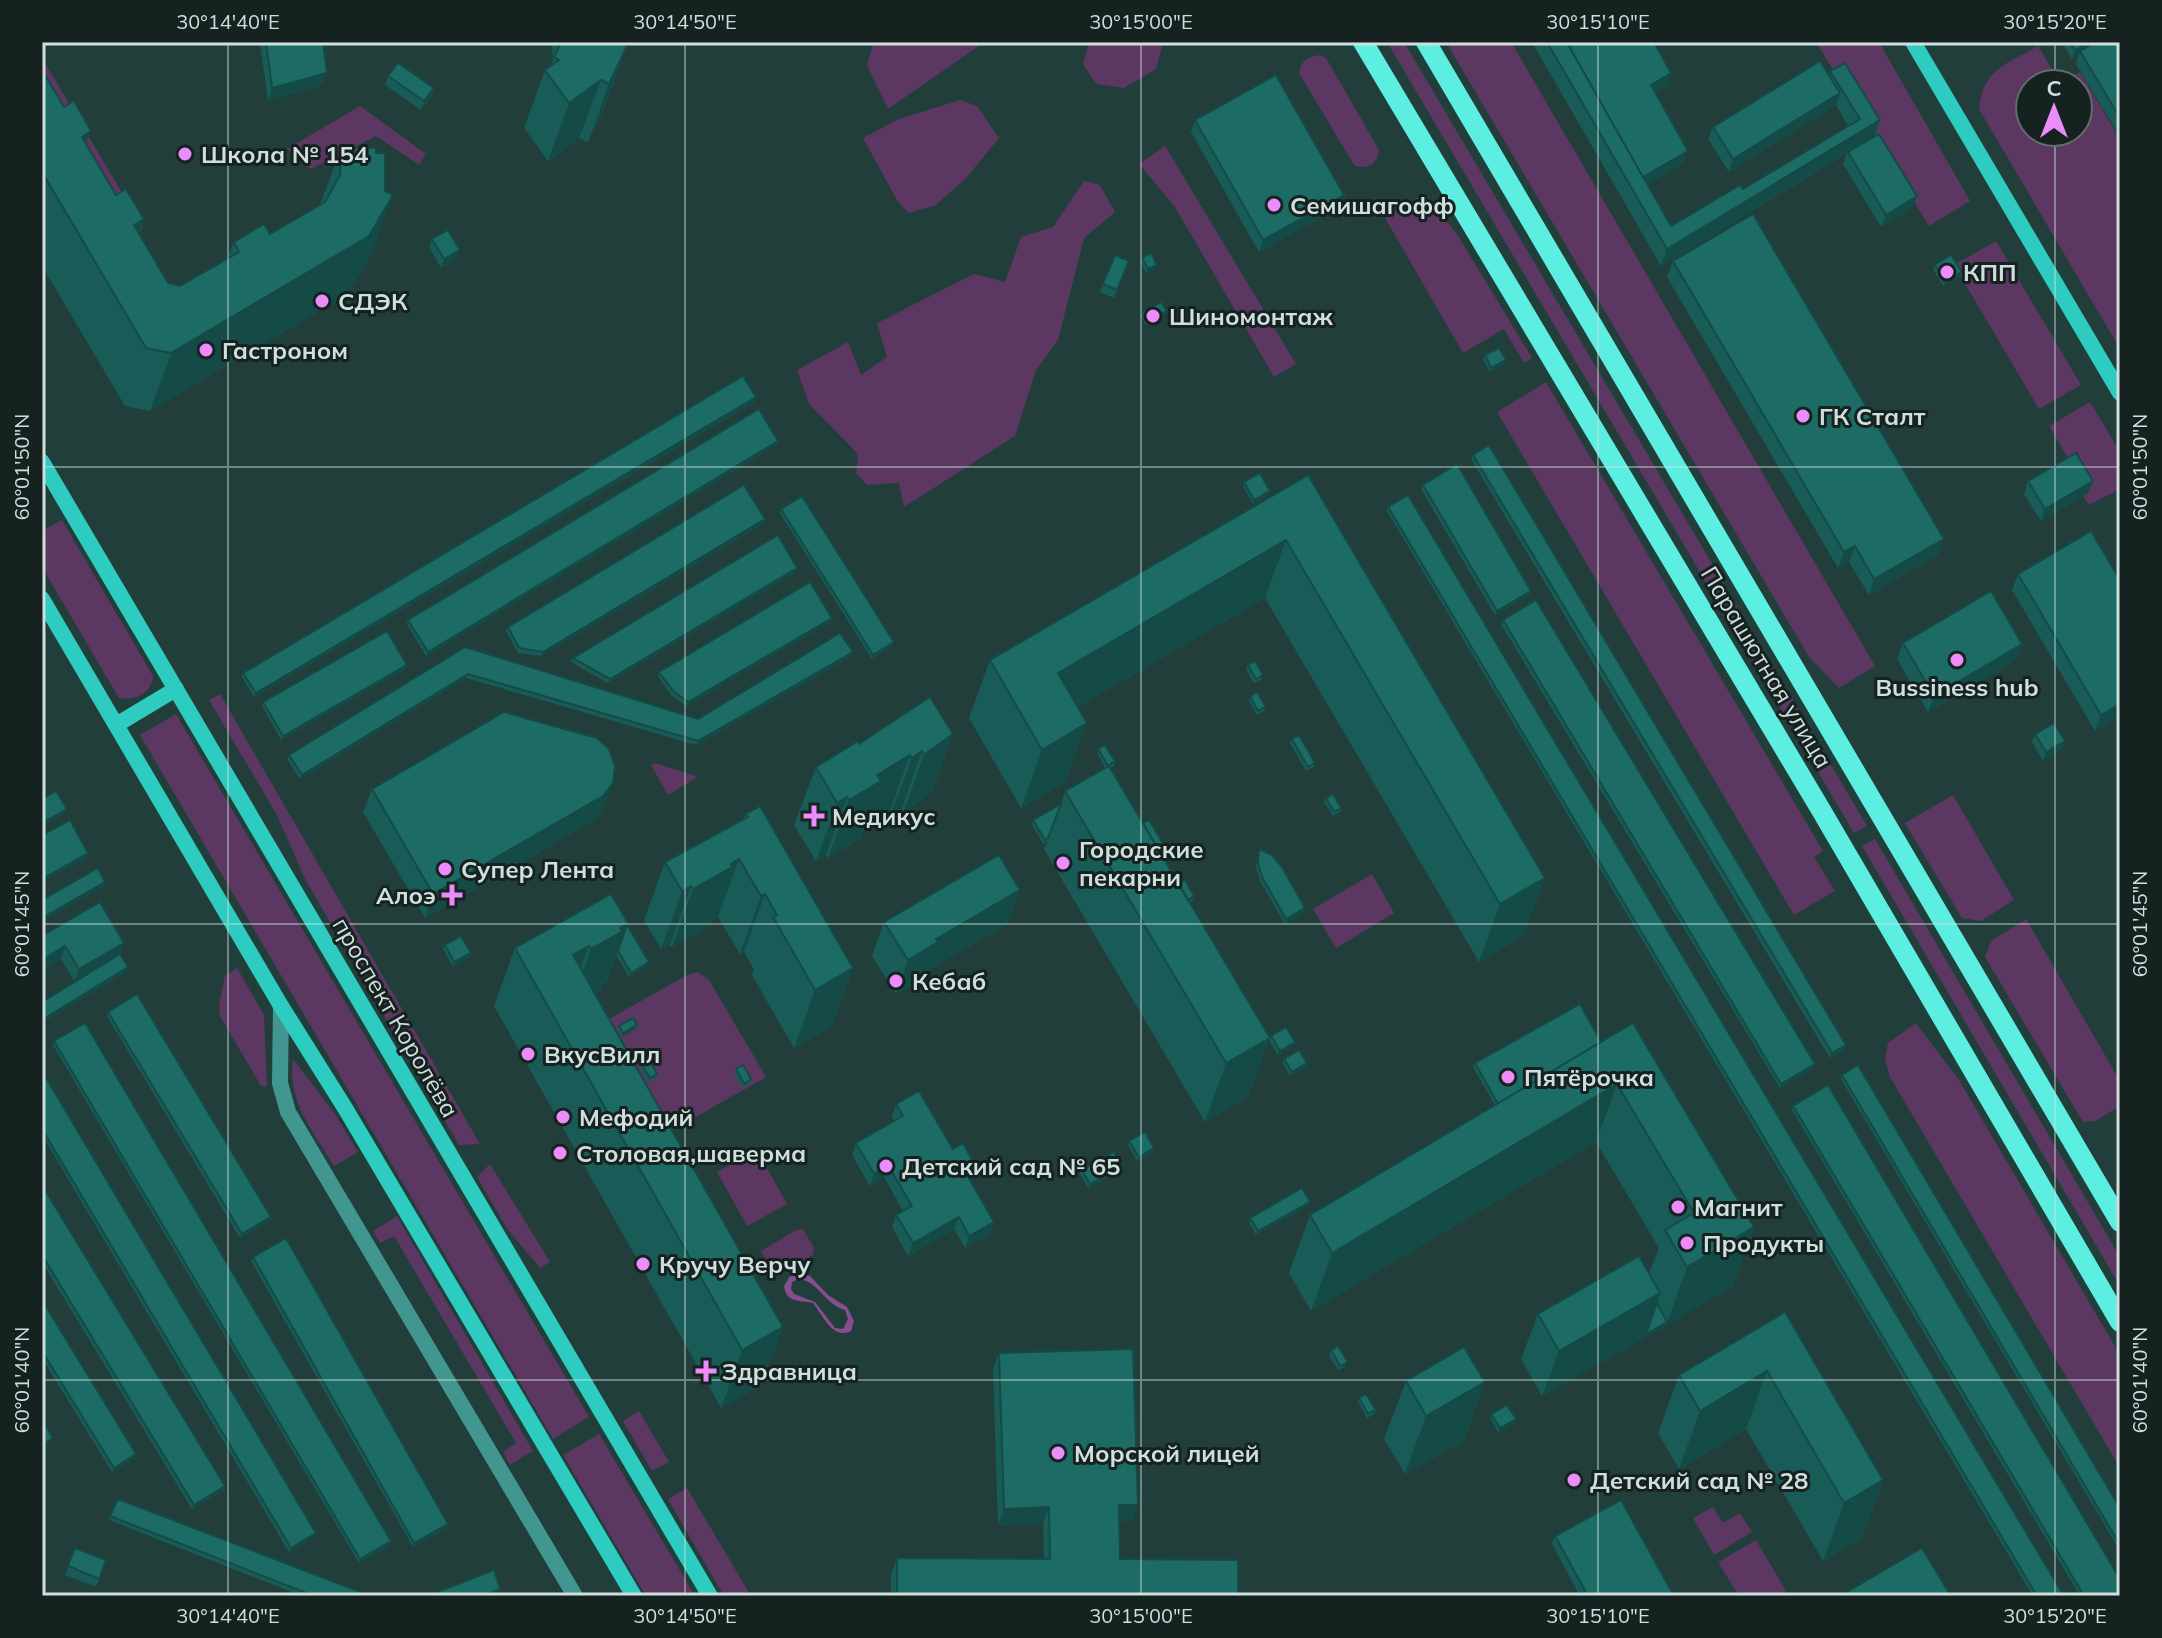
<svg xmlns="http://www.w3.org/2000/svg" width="2162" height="1638" font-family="Mulish,sans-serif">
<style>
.green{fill:#5c3761}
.water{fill:#874d91;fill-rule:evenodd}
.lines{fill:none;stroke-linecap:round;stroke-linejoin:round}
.street{stroke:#41968f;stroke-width:16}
.secondary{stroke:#2dcbc0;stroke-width:16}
.primary{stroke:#5deee2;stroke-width:20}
.wall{fill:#195c57}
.shaded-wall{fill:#144b47}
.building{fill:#1d6b65;stroke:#144b47;stroke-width:2}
.ticks{fill:none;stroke:#cfdfdd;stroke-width:2;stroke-opacity:0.45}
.poi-dot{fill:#ec8cfb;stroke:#162220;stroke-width:3}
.labels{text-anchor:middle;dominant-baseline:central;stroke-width:6;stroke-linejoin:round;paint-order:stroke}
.poi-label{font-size:24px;font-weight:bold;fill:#cfdfdd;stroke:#162220;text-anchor:start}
.street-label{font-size:24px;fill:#cfdfdd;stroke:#162220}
.neatline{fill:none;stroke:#cfdfdd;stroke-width:3}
.ticks-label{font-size:20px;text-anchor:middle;fill:#cfdfdd}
</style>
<rect width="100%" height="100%" fill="#223e3b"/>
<!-- green -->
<g class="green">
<path d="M 874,42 L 982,42 L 983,43 L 888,109 L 867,65 Z"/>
<path d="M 1089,42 L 1163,42 L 1156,69 L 1124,88 L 1096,84 L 1083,64 Z"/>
<path d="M 1387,42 L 1404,42 L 1867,826 L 1854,833 Z"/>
<path d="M 1446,42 L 1511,42 L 1875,666 L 1839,688 L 1809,657 Z"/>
<path d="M 1816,42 L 1879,42 L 1970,201 L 1929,226 Z"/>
<path d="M 2038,46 L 2061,84 L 2030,84 L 2030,132 L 2078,132 L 2078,84 L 2062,84 L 2080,72 L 2120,139 L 2120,349 L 1979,109 C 1983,69 2007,64 2038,46 Z"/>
<path d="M 1318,55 L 1326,58 L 1379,150 C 1378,164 1366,171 1354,165 L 1299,73 C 1301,61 1307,58 1318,55 Z"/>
<path d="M 42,58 L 143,228 L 138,231 L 42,72 Z"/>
<path d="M 960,100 L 977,106 L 999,138 L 966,178 L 936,205 L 909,213 L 898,202 L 863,138 L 899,119 Z"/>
<path d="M 360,106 L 426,154 L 419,165 L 376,136 L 311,169 L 287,149 Z"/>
<path d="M 1165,146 L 1296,364 L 1274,377 L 1175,207 L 1139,164 Z"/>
<path d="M 1084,181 L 1100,185 L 1115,212 L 1084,238 L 1058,340 L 1036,370 L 1015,436 L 904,507 L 899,483 L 867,485 L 856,473 L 858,454 L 809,404 L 797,370 L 848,342 L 861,375 L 887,357 L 877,323 L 974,274 L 1005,282 L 1021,237 L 1053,227 Z"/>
<path d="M 1425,193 L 1457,234 L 1532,358 L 1524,363 L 1504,329 L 1463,353 L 1385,218 Z"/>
<path d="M 1996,241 L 2081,385 L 2039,409 L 1954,265 Z"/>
<path d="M 1546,382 L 1823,851 L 1814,857 L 1835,891 L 1794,915 L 1497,412 Z"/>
<path d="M 2090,402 L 2120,452 L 2120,489 L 2089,505 L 2083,496 L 2088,492 L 2049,426 Z"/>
<path d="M 62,520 L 153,676 C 152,693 135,701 119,698 L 42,567 L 42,531 Z"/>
<path d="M 220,694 L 480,1144 L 459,1145 L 305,879 L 277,815 L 209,700 Z"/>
<path d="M 176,714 L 589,1417 L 553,1439 L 140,735 Z"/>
<path d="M 655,763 L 698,777 L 668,795 L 651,765 Z"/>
<path d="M 1953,795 L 2014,900 L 1981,921 L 1962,918 L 1905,823 Z"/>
<path d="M 1875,839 L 2120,1257 L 2120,1286 L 1862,846 Z"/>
<path d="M 1372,874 L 1394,913 L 1336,948 L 1313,909 Z"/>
<path d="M 2026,919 L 2120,1081 L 2120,1106 L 2095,1121 L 2083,1122 L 1985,957 L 1991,941 Z"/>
<path d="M 237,968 L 264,1015 L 267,1087 L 261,1086 L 220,1016 L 219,1005 L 225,976 Z"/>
<path d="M 698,972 L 709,980 L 766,1077 L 664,1135 L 604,1024 L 609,1019 L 689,974 Z"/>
<path d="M 1916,1023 L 1959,1080 L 2120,1355 L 2120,1468 L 1890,1077 L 1885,1059 L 1888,1043 Z"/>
<path d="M 293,1059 L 335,1114 L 358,1152 L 334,1166 C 313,1131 287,1102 293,1059 Z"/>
<path d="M 757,1150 L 787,1204 L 747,1226 L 717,1172 Z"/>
<path d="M 490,1164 L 550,1262 L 540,1268 L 508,1230 L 477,1177 Z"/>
<path d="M 397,1216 L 533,1451 L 510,1465 L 503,1452 L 516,1443 L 394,1236 L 380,1243 L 373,1231 Z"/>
<path d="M 803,1229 L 814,1248 L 813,1255 L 776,1276 L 761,1251 L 796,1230 Z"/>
<path d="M 639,1411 L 669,1462 L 652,1471 L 623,1421 Z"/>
<path d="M 599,1434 L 695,1596 L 646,1596 L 563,1455 Z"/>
<path d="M 687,1488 L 751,1596 L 724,1596 L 668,1499 Z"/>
<path d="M 1713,1507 L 1723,1523 L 1740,1513 L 1752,1532 L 1714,1555 L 1693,1518 Z"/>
<path d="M 1756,1540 L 1789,1596 L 1739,1596 L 1718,1562 Z"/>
</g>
<!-- water -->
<path class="water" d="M 802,1274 L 810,1276 L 828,1295 L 847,1307 L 854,1321 L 851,1331 C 833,1340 823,1316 813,1303 C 799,1300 786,1303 784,1286 L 790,1276 ZM 798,1279 C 818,1280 825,1305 845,1310 L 848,1319 L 843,1329 L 835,1328 L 815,1302 L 794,1294 L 791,1289 L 792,1282 Z"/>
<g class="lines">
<!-- street -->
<path class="street" d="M 281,1006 L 280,1083 L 288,1112 L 575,1596"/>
<!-- secondary -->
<g class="secondary">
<path d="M 1913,42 L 2120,393"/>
<path d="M 42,462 L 710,1596"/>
<path d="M 42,599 L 281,1006 L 345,1108 L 634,1596"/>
<path d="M 116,725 L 176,689"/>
</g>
<!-- primary -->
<g class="primary">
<path d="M 1363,42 L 1821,810 L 2120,1322"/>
<path d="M 1426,42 L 2120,1222"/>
</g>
</g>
<!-- wall -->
<g class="wall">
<path d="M 260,42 L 323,42 L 327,73 L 322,85 L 268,101 Z"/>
<path d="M 552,42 L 621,42 L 606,105 L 588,142 L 579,138 L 548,161 L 524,128 L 545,70 L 551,65 L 553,61 Z"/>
<path d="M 1532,42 L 1654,42 L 1671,73 L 1667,86 L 1655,92 L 1684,163 L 1647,184 L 1671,226 L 1743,189 L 1848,126 L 1836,105 L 1729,172 L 1708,139 L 1713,127 L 1829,75 L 1830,71 L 1880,120 L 1875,136 L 1912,208 L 1881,227 L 1843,164 L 1847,153 L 1661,266 Z"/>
<path d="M 2062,42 L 2120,42 L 2120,137 L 2076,64 L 2079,54 L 2072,59 Z"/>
<path d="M 42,70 L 116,195 L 144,219 L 139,234 L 168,283 L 180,286 L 227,259 L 234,242 L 270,234 L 320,205 L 341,148 L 372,253 L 348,294 L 150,411 L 125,406 L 42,266 Z"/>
<path d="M 388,76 L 434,88 L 431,96 L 421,110 L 385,85 Z"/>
<path d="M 1195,120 L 1339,207 L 1259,252 L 1191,132 Z"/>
<path d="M 432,239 L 457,258 L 441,268 L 429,247 Z"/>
<path d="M 1115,255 L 1129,261 L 1114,298 L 1100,292 Z"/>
<path d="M 1142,258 L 1155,269 L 1146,273 L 1141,262 Z"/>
<path d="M 1673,261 L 1938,555 L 1869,595 L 1849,562 L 1838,568 L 1667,277 Z"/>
<path d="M 1935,265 L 1960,276 L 1943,286 L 1933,269 Z"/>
<path d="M 1142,312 L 1165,315 L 1146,326 L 1141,316 Z"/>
<path d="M 1485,355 L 1506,360 L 1504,364 L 1490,372 L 1483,360 Z"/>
<path d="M 755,402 L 254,697 L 242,677 L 243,673 Z"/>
<path d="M 777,445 L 426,656 L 407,624 L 408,620 Z"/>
<path d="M 1473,455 L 1846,1045 L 1845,1049 L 1830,1058 L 1471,459 Z"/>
<path d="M 1308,475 L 1545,878 L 1523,936 L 1479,962 L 1265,598 L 1078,707 L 1066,782 L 1021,808 L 969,718 L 990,660 Z"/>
<path d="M 2028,481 L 2088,493 L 2041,521 L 2024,494 Z"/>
<path d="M 1244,482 L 1268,495 L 1253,504 L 1243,486 Z"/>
<path d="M 1423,485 L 1531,591 L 1530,595 L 1495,615 L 1421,489 Z"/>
<path d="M 1388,507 L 2064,1596 L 2033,1596 L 1387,511 Z"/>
<path d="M 781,509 L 893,646 L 872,659 L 780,513 Z"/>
<path d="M 764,523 L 541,656 L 518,653 L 506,631 L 508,627 Z"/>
<path d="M 797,568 L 795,572 L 608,683 L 571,662 L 573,658 Z"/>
<path d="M 2018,574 L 2120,716 L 2095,731 L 2012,590 Z"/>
<path d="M 832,618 L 830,622 L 686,706 L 671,695 L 658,676 L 659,672 Z"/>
<path d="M 1503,620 L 1813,1068 L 1780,1088 L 1501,624 Z"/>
<path d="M 1903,643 L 2022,644 L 2016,660 L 1928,712 L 1897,659 Z"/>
<path d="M 465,647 L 698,719 L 853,652 L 852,656 L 696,745 L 466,678 L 300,779 L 287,759 L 289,755 Z"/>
<path d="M 407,665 L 405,669 L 281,740 L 262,706 L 263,702 Z"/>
<path d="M 1248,665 L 1262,679 L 1254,683 L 1246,669 Z"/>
<path d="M 1250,697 L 1266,707 L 1264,711 L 1257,715 L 1249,701 Z"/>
<path d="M 953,734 L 932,792 L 903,813 L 901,810 L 890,816 L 889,813 L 864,828 L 860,839 L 828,858 L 826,855 L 816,861 L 794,825 L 816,767 L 859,744 Z"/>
<path d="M 2035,734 L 2065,741 L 2062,749 L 2043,761 L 2032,742 Z"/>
<path d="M 1292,739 L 1315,763 L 1314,767 L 1306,771 L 1290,743 Z"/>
<path d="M 1098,749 L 1115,761 L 1114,766 L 1110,768 L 1143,823 L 1165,854 L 1162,856 L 1179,884 L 1194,896 L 1193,901 L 1190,902 L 1249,1096 L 1205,1122 L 1044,849 L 1047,842 L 1043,844 L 1032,824 L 1033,820 L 1061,804 L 1065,791 L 1105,768 L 1097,753 Z"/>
<path d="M 372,789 L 604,806 L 595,820 L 425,918 L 363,812 Z"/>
<path d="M 1326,798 L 1341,808 L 1340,812 L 1333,816 L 1324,802 Z"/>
<path d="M 745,814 L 853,968 L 832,1026 L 794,1048 L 752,975 L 754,970 L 744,952 L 740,954 L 718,917 L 713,920 L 711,925 L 672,947 L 670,945 L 661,949 L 644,920 L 665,862 L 743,820 Z"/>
<path d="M 1259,849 L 1304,912 L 1285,924 L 1260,881 L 1256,867 Z"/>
<path d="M 1020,890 L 1008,924 L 928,970 L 926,976 L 896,994 L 872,956 L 884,922 Z"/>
<path d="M 627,926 L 649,962 L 647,966 L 629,977 L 616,955 L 607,981 L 604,983 L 601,990 L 595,994 L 762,1385 L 721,1408 L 494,1006 L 515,948 Z"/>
<path d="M 42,936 L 124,943 L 120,954 L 127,971 L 42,1023 L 42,1002 L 74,981 L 61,959 L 42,970 Z"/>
<path d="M 445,945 L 471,953 L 469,957 L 453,967 L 443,949 Z"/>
<path d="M 108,1012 L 271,1217 L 270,1221 L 240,1238 L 107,1016 Z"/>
<path d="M 637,1025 L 635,1029 L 622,1037 L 618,1030 L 619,1026 Z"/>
<path d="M 1271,1036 L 1295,1042 L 1293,1046 L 1278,1055 L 1269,1040 Z"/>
<path d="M 54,1041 L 391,1541 L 389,1545 L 359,1563 L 53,1045 Z"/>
<path d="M 1601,1042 L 1754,1227 L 1733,1286 L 1542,1396 L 1521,1359 L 1538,1314 L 1649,1273 L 1659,1248 L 1596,1142 L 1311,1311 L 1289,1273 L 1310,1215 L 1495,1105 L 1473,1067 L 1475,1063 Z"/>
<path d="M 1284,1059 L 1307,1063 L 1306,1067 L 1290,1076 L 1283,1063 Z"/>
<path d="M 641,1063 L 657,1074 L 656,1078 L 648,1082 L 640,1067 Z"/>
<path d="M 736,1069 L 751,1079 L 750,1083 L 743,1088 L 734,1073 Z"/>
<path d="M 42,1071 L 315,1537 L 289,1552 L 42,1135 Z"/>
<path d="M 1842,1075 L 2120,1508 L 2120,1551 L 1841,1079 Z"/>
<path d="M 896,1104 L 953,1149 L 972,1160 L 968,1172 L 966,1173 L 994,1222 L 990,1234 L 965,1248 L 954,1229 L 908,1256 L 892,1227 L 896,1215 L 903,1211 L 884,1177 L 870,1186 L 852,1155 L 856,1143 L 894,1121 L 892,1116 Z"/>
<path d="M 1793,1106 L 2120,1596 L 2080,1596 L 1792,1110 Z"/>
<path d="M 1129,1141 L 1153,1152 L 1137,1161 L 1128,1145 Z"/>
<path d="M 1122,1166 L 1121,1170 L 1088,1188 L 1080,1174 L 1082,1170 Z"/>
<path d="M 42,1185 L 225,1486 L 224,1490 L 192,1509 L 42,1262 Z"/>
<path d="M 1310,1202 L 1308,1206 L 1256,1235 L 1249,1222 L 1250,1218 Z"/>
<path d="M 253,1257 L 448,1524 L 447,1528 L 413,1547 L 251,1261 Z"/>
<path d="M 42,1300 L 135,1458 L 112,1472 L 42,1358 Z"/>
<path d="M 1785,1312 L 1883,1480 L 1862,1538 L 1823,1561 L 1746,1429 L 1679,1469 L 1658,1433 L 1679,1375 Z"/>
<path d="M 1331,1350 L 1346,1366 L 1338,1370 L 1329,1355 Z"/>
<path d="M 999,1353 L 1138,1505 L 1132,1521 L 1119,1521 L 1120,1559 L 1238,1596 L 891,1596 L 891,1574 L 897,1558 L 1044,1558 L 1043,1523 L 998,1525 L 993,1369 Z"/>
<path d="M 1406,1381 L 1485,1382 L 1464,1441 L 1405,1474 L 1384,1439 Z"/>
<path d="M 1359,1398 L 1376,1410 L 1374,1414 L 1367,1418 L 1358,1402 Z"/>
<path d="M 1491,1414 L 1516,1419 L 1514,1423 L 1498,1432 L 1490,1418 Z"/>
<path d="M 110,1516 L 371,1596 L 302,1596 L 109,1520 Z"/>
<path d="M 1555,1536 L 1674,1596 L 1580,1596 L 1552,1544 Z"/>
<path d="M 75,1548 L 106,1560 L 96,1587 L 65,1575 Z"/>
</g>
<!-- shaded-wall -->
<g class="shaded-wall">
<path d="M 2089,42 L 2095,42 L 2080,51 L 2079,54 L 2072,59 L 2075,50 Z"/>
<path d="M 627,46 L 606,105 L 588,142 L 609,84 Z"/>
<path d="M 327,73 L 322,85 L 268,101 L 272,88 Z"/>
<path d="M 1671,73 L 1667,86 L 1646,97 L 1651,85 Z"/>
<path d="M 601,80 L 579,138 L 548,161 L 569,103 Z"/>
<path d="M 434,88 L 431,96 L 421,110 L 424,101 Z"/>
<path d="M 1840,93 L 1836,106 L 1729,172 L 1733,159 Z"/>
<path d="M 1880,120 L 1874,136 L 1661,266 L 1667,249 Z"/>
<path d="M 91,131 L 70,189 L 82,137 Z"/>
<path d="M 1688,151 L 1684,163 L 1636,190 L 1640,178 Z"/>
<path d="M 393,195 L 372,253 L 348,294 L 150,411 L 171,353 Z"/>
<path d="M 1344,195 L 1339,207 L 1259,252 L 1263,240 Z"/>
<path d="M 1917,196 L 1912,208 L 1881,227 L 1886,215 Z"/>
<path d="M 144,219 L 123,277 L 134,225 Z"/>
<path d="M 460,250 L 457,258 L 441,268 L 444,259 Z"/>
<path d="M 1157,265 L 1155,269 L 1146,273 L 1148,269 Z"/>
<path d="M 1962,272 L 1960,276 L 1943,286 L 1945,282 Z"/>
<path d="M 1167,311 L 1165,315 L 1146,326 L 1147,322 Z"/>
<path d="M 1506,360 L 1504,364 L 1490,372 L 1491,368 Z"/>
<path d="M 756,397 L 755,402 L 254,697 L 256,693 Z"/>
<path d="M 778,441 L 777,445 L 426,656 L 428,652 Z"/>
<path d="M 2093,481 L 2088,493 L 2041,521 L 2045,509 Z"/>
<path d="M 1270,491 L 1268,495 L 1253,504 L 1254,500 Z"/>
<path d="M 765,519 L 764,523 L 541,656 L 543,652 Z"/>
<path d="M 1944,539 L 1938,555 L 1869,595 L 1874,579 Z"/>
<path d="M 1286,540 L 1265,598 L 1037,731 L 1058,673 Z"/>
<path d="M 1855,546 L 1849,562 L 1838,568 L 1844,552 Z"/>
<path d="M 797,568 L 795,572 L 608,683 L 610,679 Z"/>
<path d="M 1531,591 L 1530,595 L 1495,615 L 1497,611 Z"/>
<path d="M 832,618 L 830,622 L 686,706 L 688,702 Z"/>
<path d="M 894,642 L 893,646 L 872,659 L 873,655 Z"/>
<path d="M 2022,644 L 2016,660 L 1928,712 L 1934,696 Z"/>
<path d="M 853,652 L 852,656 L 696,745 L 698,741 Z"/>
<path d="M 407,665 L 405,669 L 281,740 L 283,736 Z"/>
<path d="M 468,674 L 466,678 L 300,779 L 302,775 Z"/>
<path d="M 2120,704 L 2120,716 L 2095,731 L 2101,715 Z"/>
<path d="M 1087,723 L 1066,782 L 1021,808 L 1042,750 Z"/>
<path d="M 953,734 L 932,792 L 903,813 L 924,755 Z"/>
<path d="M 2065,741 L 2062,749 L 2043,761 L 2046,752 Z"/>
<path d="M 922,751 L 901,810 L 890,816 L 912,758 Z"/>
<path d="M 910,755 L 889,813 L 864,828 L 860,839 L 828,858 L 849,800 L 877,775 Z"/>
<path d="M 613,783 L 604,806 L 595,820 L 425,918 L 433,894 Z"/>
<path d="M 847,797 L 826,855 L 816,861 L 837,803 Z"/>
<path d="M 67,809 L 65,813 L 42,827 L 42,823 Z"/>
<path d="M 88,853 L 87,858 L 42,882 L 42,879 Z"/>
<path d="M 739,859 L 718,917 L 713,920 L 711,925 L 672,947 L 693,889 Z"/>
<path d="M 1545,878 L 1523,936 L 1479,962 L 1500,904 Z"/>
<path d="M 105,882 L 104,886 L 42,922 L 42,918 Z"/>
<path d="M 691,886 L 670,945 L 661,949 L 682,891 Z"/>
<path d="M 1020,890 L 1008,924 L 928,970 L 926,976 L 896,994 L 908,960 L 936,939 Z"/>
<path d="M 765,894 L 744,952 L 740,954 L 761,896 Z"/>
<path d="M 1305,908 L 1304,912 L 1285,924 L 1286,919 Z"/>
<path d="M 628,923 L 607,981 L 604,983 L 601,990 L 570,1008 L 591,949 Z"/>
<path d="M 124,943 L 119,955 L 74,981 L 79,969 Z"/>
<path d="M 65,946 L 61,959 L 42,970 L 44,959 Z"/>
<path d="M 589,946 L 567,1004 L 573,955 Z"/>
<path d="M 471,953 L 469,957 L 453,967 L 454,962 Z"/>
<path d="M 649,962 L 647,966 L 629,977 L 631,973 Z"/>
<path d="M 128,967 L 127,971 L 42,1023 L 42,1020 Z"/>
<path d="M 853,968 L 832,1026 L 794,1048 L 815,990 Z"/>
<path d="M 637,1025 L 635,1029 L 622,1037 L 623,1033 Z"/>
<path d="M 1270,1038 L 1249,1096 L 1205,1122 L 1226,1063 Z"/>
<path d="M 1295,1042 L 1293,1046 L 1278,1055 L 1280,1051 Z"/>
<path d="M 1846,1045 L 1845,1049 L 1830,1058 L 1832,1053 Z"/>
<path d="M 1307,1063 L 1306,1067 L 1290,1076 L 1292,1072 Z"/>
<path d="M 1815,1064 L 1813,1068 L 1780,1088 L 1781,1084 Z"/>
<path d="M 1617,1084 L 1596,1142 L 1311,1311 L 1332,1253 Z"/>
<path d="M 1154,1148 L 1153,1152 L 1137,1161 L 1139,1157 Z"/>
<path d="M 972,1160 L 968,1172 L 957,1178 L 962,1166 Z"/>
<path d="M 888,1165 L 884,1177 L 870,1186 L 874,1174 Z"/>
<path d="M 1122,1166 L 1121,1170 L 1088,1188 L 1090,1184 Z"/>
<path d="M 1310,1202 L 1308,1206 L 1256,1235 L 1258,1231 Z"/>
<path d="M 271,1217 L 270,1221 L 240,1238 L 242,1234 Z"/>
<path d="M 959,1217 L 954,1229 L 908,1256 L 913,1243 Z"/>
<path d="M 994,1222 L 990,1234 L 965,1248 L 969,1236 Z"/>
<path d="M 1754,1227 L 1733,1286 L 1666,1326 L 1687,1267 Z"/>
<path d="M 1660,1293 L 1646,1334 L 1667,1322 L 1666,1326 L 1542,1396 L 1559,1351 Z"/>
<path d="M 783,1327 L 762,1385 L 721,1408 L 742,1350 Z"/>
<path d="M 1767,1371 L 1746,1429 L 1679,1469 L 1700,1411 Z"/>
<path d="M 1485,1382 L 1464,1441 L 1405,1474 L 1426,1416 Z"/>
<path d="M 1516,1419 L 1514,1423 L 1498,1432 L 1500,1428 Z"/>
<path d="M 53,1438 L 51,1442 L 42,1448 L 42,1445 Z"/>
<path d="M 136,1454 L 135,1458 L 112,1472 L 114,1468 Z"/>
<path d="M 1883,1480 L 1862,1538 L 1823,1561 L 1844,1503 Z"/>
<path d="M 225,1486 L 224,1490 L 192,1509 L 194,1505 Z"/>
<path d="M 1119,1505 L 1138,1505 L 1132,1521 L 1113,1521 Z"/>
<path d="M 1049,1507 L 1043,1523 L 998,1525 L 1004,1509 Z"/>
<path d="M 448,1524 L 447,1528 L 413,1547 L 414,1543 Z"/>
<path d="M 316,1533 L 315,1537 L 289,1552 L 291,1548 Z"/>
<path d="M 391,1541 L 389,1545 L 359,1563 L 360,1559 Z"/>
<path d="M 500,1589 L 499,1593 L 492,1596 L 484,1596 Z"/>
</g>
<!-- building -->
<g class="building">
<path d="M 266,42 L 323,42 L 327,73 L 272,88 Z"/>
<path d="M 561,42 L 621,42 L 621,43 L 627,46 L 609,84 L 601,80 L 569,103 L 545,70 L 559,60 L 554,57 Z"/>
<path d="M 1547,42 L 1571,42 L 1568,44 L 1671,226 L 1740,185 L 1743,189 L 1860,119 L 1830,71 L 1845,63 L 1880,120 L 1667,249 Z"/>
<path d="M 1577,42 L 1654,42 L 1671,73 L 1651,85 L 1688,151 L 1643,177 L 1569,46 Z"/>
<path d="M 2070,42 L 2089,42 L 2075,50 Z"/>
<path d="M 2096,42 L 2120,42 L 2120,118 L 2080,51 Z"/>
<path d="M 1820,61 L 1840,93 L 1733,159 L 1713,127 Z"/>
<path d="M 398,63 L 434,88 L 424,101 L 388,76 Z"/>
<path d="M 42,70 L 64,107 L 74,101 L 91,131 L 82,137 L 116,195 L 126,189 L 144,219 L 134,225 L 168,283 L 180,286 L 239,252 L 234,242 L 264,224 L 270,234 L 325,202 L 340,175 L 341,148 L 376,148 L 376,153 L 385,153 L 385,191 L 393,195 L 369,236 L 171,353 L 146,348 L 42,172 Z"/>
<path d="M 1276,75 L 1344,195 L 1263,240 L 1195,120 Z"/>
<path d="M 1879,134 L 1917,196 L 1886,215 L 1848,152 Z"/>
<path d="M 1753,214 L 1944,539 L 1874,579 L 1855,546 L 1844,552 L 1673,261 Z"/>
<path d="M 448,230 L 460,250 L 444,259 L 432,239 Z"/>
<path d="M 1151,253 L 1157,265 L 1148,269 L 1142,258 Z"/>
<path d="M 1115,255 L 1129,261 L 1117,290 L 1103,284 Z"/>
<path d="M 1951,255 L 1962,272 L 1945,282 L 1935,265 Z"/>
<path d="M 1161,302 L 1167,311 L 1147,322 L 1142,312 Z"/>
<path d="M 1499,348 L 1506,360 L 1491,368 L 1485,355 Z"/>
<path d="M 743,376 L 756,397 L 256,693 L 243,673 Z"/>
<path d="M 759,409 L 778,441 L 428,652 L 408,620 Z"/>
<path d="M 1489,445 L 1846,1045 L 1832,1053 L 1473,455 Z"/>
<path d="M 2076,453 L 2093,481 L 2045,509 L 2028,481 Z"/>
<path d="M 1457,464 L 1531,591 L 1497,611 L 1423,485 Z"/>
<path d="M 1260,473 L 1270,491 L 1254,500 L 1244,482 Z"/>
<path d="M 1308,475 L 1545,878 L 1500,904 L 1286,540 L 1058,673 L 1087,723 L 1042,750 L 990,660 Z"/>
<path d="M 744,485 L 765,519 L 543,652 L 519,648 L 508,627 Z"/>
<path d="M 1408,495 L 2064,1596 L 2037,1596 L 1388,507 Z"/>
<path d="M 802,496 L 894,642 L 873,655 L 781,509 Z"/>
<path d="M 2091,531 L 2120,580 L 2120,704 L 2101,715 L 2018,574 Z"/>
<path d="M 778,535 L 797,568 L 610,679 L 573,658 Z"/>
<path d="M 810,582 L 832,618 L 688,702 L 673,691 L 659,672 Z"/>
<path d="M 1991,591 L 2022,644 L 1934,696 L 1903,643 Z"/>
<path d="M 1536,600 L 1815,1064 L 1781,1084 L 1503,620 Z"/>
<path d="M 387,631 L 407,665 L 283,736 L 263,702 Z"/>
<path d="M 840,633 L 853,652 L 698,741 L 468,674 L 302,775 L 289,755 L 465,647 L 698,719 Z"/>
<path d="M 1255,661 L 1263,675 L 1256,679 L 1248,665 Z"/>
<path d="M 1257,692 L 1266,707 L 1258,711 L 1250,697 Z"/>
<path d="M 930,697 L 953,734 L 924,755 L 922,751 L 912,758 L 910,755 L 877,775 L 881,781 L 849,800 L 847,797 L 837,803 L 816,767 L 858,741 L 859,744 Z"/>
<path d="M 504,712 L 597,738 L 609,749 L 615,766 L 613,783 L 603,796 L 433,894 L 372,789 Z"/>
<path d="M 2054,723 L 2065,741 L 2046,752 L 2035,734 Z"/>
<path d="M 1299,735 L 1315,763 L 1308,767 L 1292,739 Z"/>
<path d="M 1105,745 L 1115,761 L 1108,766 L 1098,749 Z"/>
<path d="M 1109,766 L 1270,1038 L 1226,1063 L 1065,791 Z"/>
<path d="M 56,791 L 67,809 L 42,823 L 42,799 Z"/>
<path d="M 1333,794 L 1341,808 L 1334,812 L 1326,798 Z"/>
<path d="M 1061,804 L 1048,838 L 1045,840 L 1033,820 Z"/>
<path d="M 760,806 L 853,968 L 815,990 L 773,917 L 777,915 L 765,894 L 761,896 L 739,859 L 731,864 L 732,867 L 693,889 L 691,886 L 682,891 L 665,862 L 748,817 L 745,814 Z"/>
<path d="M 70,820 L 88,853 L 42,879 L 42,835 Z"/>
<path d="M 1149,820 L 1167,850 L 1161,854 L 1143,823 Z"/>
<path d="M 1259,849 L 1272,855 L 1282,867 L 1305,908 L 1286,919 L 1262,877 L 1258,863 Z"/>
<path d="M 999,855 L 1020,890 L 936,939 L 938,942 L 908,960 L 884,922 Z"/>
<path d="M 98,868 L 105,882 L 42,918 L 42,900 Z"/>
<path d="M 1185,880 L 1194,896 L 1188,900 L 1179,884 Z"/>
<path d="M 611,894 L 628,923 L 620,928 L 622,932 L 591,949 L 589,946 L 573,955 L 783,1327 L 742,1350 L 515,948 Z"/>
<path d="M 100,902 L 124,943 L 79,969 L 65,946 L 44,959 L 42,956 L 42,936 Z"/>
<path d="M 627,925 L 649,962 L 631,973 L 618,951 Z"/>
<path d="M 461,936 L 471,953 L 454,962 L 445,945 Z"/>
<path d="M 120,954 L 128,967 L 42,1020 L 42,1002 Z"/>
<path d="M 137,994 L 271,1217 L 242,1234 L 108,1012 Z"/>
<path d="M 1580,1004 L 1601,1042 L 1498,1104 L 1475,1063 Z"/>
<path d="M 633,1018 L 637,1025 L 623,1033 L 619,1026 Z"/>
<path d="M 85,1023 L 391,1541 L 360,1559 L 54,1041 Z"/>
<path d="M 1633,1023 L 1754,1227 L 1687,1267 L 1665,1230 L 1694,1213 L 1617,1084 L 1332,1253 L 1310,1215 Z"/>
<path d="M 1286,1027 L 1295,1042 L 1280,1051 L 1271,1036 Z"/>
<path d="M 1299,1050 L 1307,1063 L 1292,1072 L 1284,1059 Z"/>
<path d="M 649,1059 L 657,1074 L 650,1078 L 641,1063 Z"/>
<path d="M 743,1065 L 751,1079 L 744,1084 L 736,1069 Z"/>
<path d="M 1858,1065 L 2120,1508 L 2120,1545 L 1842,1075 Z"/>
<path d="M 42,1071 L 316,1533 L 291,1548 L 42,1129 Z"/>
<path d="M 1828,1085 L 2120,1579 L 2120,1596 L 2084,1596 L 1793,1106 Z"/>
<path d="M 919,1091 L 953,1149 L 963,1143 L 972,1160 L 962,1166 L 994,1222 L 969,1236 L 959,1217 L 913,1243 L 896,1215 L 912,1206 L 888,1165 L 874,1174 L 856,1143 L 903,1116 L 896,1104 Z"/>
<path d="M 1145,1132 L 1154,1148 L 1139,1157 L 1129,1141 Z"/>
<path d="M 1114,1152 L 1122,1166 L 1090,1184 L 1082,1170 Z"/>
<path d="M 42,1185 L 225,1486 L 194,1505 L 42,1255 Z"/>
<path d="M 1302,1188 L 1310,1202 L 1258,1231 L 1250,1218 Z"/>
<path d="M 286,1238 L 448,1524 L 414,1543 L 253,1257 Z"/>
<path d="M 1639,1256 L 1660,1293 L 1559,1351 L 1538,1314 Z"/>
<path d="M 42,1300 L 136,1454 L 114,1468 L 42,1351 Z"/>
<path d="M 1657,1303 L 1667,1322 L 1646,1334 Z"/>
<path d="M 1785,1312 L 1883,1480 L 1844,1503 L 1767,1371 L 1700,1411 L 1679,1375 Z"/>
<path d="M 1338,1346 L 1348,1362 L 1340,1366 L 1331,1350 Z"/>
<path d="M 1464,1347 L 1485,1382 L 1426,1416 L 1406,1381 Z"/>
<path d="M 1133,1349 L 1138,1505 L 1119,1505 L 1120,1559 L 1238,1560 L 1238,1596 L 897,1596 L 897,1558 L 1050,1559 L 1049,1507 L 1004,1509 L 999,1353 Z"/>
<path d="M 1366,1394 L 1376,1410 L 1368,1414 L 1359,1398 Z"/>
<path d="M 1507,1405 L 1516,1419 L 1500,1428 L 1491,1414 Z"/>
<path d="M 42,1420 L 53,1438 L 42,1445 Z"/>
<path d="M 118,1499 L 371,1596 L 314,1596 L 110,1516 Z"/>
<path d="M 1621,1500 L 1674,1596 L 1588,1596 L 1555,1536 Z"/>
<path d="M 75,1548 L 106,1560 L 99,1579 L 68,1566 Z"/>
<path d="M 1922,1548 L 1951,1596 L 1840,1596 Z"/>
<path d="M 494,1570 L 500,1589 L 484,1596 L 427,1596 Z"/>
</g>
<!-- ticks -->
<path class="ticks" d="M 228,42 L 228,1596M 685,42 L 685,1596M 1141,42 L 1141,1596M 1598,42 L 1598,1596M 2055,42 L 2055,84M 2055,132 L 2055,1596M 42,467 L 2120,467M 42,924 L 2120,924M 42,1380 L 2120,1380"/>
<!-- markers -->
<g class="poi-dot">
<circle cx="185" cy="154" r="8"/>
<circle cx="1274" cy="205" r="8"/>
<circle cx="1947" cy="272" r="8"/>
<circle cx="322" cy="301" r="8"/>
<circle cx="1153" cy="316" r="8"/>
<circle cx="206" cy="350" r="8"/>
<circle cx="1803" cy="416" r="8"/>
<circle cx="1957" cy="660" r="8"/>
<path d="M810 804h8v8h8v8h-8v8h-8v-8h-8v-8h8z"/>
<circle cx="1063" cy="863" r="8"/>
<circle cx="445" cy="869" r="8"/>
<path d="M448 883h8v8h8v8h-8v8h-8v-8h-8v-8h8z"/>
<circle cx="896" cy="981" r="8"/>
<circle cx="528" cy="1054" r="8"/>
<circle cx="1508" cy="1077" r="8"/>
<circle cx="563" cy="1117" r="8"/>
<circle cx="560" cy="1153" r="8"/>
<circle cx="886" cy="1166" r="8"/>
<circle cx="1678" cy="1207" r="8"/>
<circle cx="1687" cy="1243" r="8"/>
<circle cx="643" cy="1264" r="8"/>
<path d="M702 1359h8v8h8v8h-8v8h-8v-8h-8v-8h8z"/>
<circle cx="1058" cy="1453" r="8"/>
<circle cx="1574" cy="1480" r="8"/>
</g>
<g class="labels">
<!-- poi labels -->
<g class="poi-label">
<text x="201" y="154">Школа № 154</text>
<text x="1290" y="205">Семишагофф</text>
<text x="1963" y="272">КПП</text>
<text x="338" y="301">СДЭК</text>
<text x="1169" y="316">Шиномонтаж</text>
<text x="222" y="350">Гастроном</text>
<text x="1819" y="416">ГК Сталт</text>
<text x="1957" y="687" text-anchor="middle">Bussiness hub</text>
<text x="832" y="816">Медикус</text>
<text x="1079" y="849">Городские<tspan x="1079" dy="28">пекарни</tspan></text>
<text x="461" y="869">Супер Лента</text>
<text x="436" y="895" text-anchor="end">Алоэ</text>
<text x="912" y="981">Кебаб</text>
<text x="544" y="1054">ВкусВилл</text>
<text x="1524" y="1077">Пятёрочка</text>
<text x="579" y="1117">Мефодий</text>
<text x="576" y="1153">Столовая,шаверма</text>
<text x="902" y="1166">Детский сад № 65</text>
<text x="1694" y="1207">Магнит</text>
<text x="1703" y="1243">Продукты</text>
<text x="659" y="1264">Кручу Верчу</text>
<text x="722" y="1371">Здравница</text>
<text x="1074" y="1453">Морской лицей</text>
<text x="1590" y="1480">Детский сад № 28</text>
</g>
<!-- street labels -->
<g class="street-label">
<text transform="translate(1767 667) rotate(59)">Парашютная улица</text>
<text transform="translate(396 1017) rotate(60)">проспект Королёва</text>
</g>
</g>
<!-- border -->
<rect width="2162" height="1638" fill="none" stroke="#162220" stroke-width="88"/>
<!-- north arrow -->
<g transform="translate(2054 108)"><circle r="38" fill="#162220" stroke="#606e6c" stroke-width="2"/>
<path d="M0-6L14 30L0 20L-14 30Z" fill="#ec8cfb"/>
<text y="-12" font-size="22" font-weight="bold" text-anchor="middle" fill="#cfdfdd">С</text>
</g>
<rect x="44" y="44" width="2074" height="1550" class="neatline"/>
<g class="ticks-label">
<text x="228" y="29">30°14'40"E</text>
<text x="685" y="29">30°14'50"E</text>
<text x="1141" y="29">30°15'00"E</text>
<text x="1598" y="29">30°15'10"E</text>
<text x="2055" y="29">30°15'20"E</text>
<text transform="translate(22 467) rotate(-90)" y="7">60°01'50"N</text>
<text transform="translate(2140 467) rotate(-90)" y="7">60°01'50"N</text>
<text transform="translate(22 924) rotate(-90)" y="7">60°01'45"N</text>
<text transform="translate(2140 924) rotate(-90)" y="7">60°01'45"N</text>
<text transform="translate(22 1380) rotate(-90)" y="7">60°01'40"N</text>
<text transform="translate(2140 1380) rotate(-90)" y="7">60°01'40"N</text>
<text x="228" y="1623">30°14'40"E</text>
<text x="685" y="1623">30°14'50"E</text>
<text x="1141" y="1623">30°15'00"E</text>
<text x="1598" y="1623">30°15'10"E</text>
<text x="2055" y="1623">30°15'20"E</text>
</g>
</svg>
